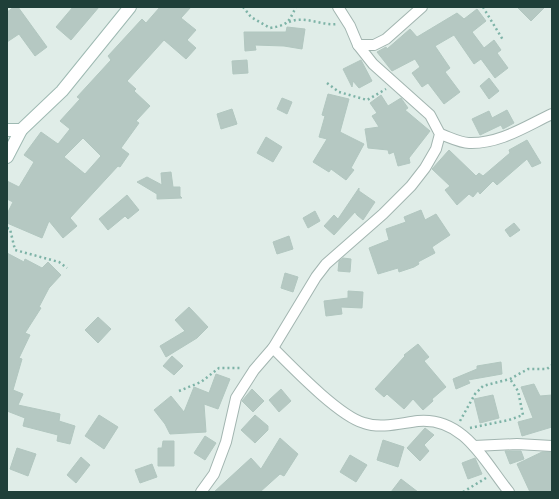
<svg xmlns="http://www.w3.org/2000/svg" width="559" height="499" font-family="'Work Sans',sans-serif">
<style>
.building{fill:#b5c8c2;stroke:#b2c7c0;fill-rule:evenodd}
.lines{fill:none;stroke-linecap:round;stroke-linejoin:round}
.street-casing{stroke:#a2b5b0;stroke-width:12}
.secondary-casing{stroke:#9eb9b2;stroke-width:14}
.path{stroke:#7eb3a7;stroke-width:2.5;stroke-dasharray:2 3;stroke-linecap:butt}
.street{stroke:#fff;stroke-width:10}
.secondary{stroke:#fff;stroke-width:12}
</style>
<rect width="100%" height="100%" fill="#e0ede8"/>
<!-- building -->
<g class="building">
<path d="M 14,7 L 18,7 L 47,47 L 35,56 L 19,34 L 7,42 L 7,12 Z"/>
<path d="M 73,7 L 99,7 L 71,40 L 56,27 Z"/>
<path d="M 160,7 L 191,7 L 181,18 L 196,30 L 187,40 L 196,48 L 186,59 L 164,40 L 127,81 L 136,89 L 134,91 L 150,106 L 136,121 L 139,123 L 121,148 L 129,154 L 120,167 L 118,166 L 70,218 L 77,226 L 63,238 L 49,221 L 42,238 L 7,223 L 7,214 L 13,202 L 7,199 L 7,181 L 19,187 L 34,162 L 24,155 L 41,132 L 58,144 L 70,129 L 60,121 L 80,99 L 77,97 L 111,60 L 108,56 L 142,19 L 146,23 ZM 83,138 L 101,156 L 85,174 L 64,157 Z"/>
<path d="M 517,7 L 545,7 L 531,21 Z"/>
<path d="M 477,9 L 486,21 L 472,32 L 484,48 L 494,40 L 501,50 L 497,53 L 508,68 L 495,78 L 481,59 L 474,64 L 454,35 L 435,46 L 450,68 L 445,72 L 460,92 L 444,104 L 428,83 L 422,87 L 412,73 L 420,67 L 415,59 L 392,71 L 377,52 L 386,47 L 387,49 L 410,29 L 417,37 L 457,13 L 464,19 Z"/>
<path d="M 287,27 L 305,29 L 302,49 L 284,46 L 255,45 L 256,50 L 245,51 L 244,32 L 286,32 Z"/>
<path d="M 247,60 L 248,73 L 233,74 L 232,61 Z"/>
<path d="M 361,60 L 372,81 L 359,88 L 353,81 L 352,87 L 343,69 Z"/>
<path d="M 489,78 L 499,91 L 489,99 L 480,86 Z"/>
<path d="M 328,94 L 349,99 L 340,132 L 364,144 L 351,168 L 354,170 L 346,180 L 331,169 L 329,172 L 313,162 L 327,139 L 319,137 L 325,116 L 322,115 Z"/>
<path d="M 381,95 L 388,106 L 401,98 L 408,108 L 405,110 L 430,131 L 409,158 L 410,163 L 398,166 L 394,152 L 389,154 L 388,150 L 368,148 L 365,129 L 379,127 L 372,116 L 377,113 L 370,103 Z"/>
<path d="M 282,98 L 292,102 L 287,114 L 277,109 Z"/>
<path d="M 232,109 L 237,124 L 221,129 L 217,114 Z"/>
<path d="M 507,110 L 514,123 L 503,129 L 501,125 L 480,135 L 472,119 L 489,111 L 492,118 Z"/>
<path d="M 266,137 L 282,147 L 273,162 L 257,153 Z"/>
<path d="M 527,140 L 541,163 L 532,167 L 527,159 L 497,185 L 493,181 L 480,194 L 478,191 L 473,197 L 469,194 L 457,205 L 445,190 L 450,186 L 432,169 L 449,150 L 476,176 L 479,173 L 483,176 L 510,153 L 509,150 Z"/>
<path d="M 171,172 L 173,187 L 180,187 L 180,196 L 182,198 L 157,199 L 157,194 L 137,182 L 147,177 L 162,185 L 161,173 Z"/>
<path d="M 359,188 L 359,191 L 375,202 L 363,220 L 357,215 L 355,212 L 334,235 L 324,226 L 334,215 L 338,219 Z"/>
<path d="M 127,195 L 139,210 L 128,219 L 125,216 L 108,230 L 99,219 Z"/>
<path d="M 421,210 L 425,220 L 436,214 L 450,235 L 432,247 L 435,253 L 418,262 L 419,264 L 414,267 L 399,272 L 398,268 L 378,274 L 369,248 L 389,240 L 386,229 L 406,222 L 404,217 Z"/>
<path d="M 315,211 L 320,221 L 308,228 L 303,218 Z"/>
<path d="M 514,223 L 520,230 L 510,237 L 505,230 Z"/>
<path d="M 289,236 L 293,249 L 277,254 L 273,242 Z"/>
<path d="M 7,253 L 24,262 L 25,259 L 42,268 L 48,262 L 61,275 L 49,288 L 39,307 L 41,308 L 25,333 L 30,335 L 19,358 L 22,359 L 13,390 L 23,394 L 18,405 L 60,414 L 59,421 L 75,426 L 70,444 L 57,441 L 58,435 L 23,426 L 25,418 L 7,411 Z"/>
<path d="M 343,258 L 351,259 L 350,272 L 338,271 L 339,261 Z"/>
<path d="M 285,273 L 298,277 L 293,292 L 281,288 Z"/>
<path d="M 348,291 L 363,292 L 362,308 L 341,307 L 342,314 L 326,316 L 324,301 L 348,298 Z"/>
<path d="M 189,307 L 208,327 L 197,338 L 166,357 L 160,346 L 185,331 L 175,320 Z"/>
<path d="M 98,317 L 111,329 L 98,343 L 85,330 Z"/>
<path d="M 418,344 L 429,357 L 424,361 L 446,387 L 432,399 L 433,401 L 423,410 L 413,399 L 404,409 L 387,394 L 384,397 L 375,389 L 405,356 L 404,355 Z"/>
<path d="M 172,356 L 183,366 L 174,375 L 163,366 Z"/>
<path d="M 501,362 L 502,374 L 468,380 L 470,383 L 456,389 L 453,379 L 477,369 L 477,366 Z"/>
<path d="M 216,374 L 230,379 L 218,409 L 204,404 L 206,432 L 170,434 L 165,424 L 154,410 L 171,396 L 184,412 L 194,387 L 209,393 Z"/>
<path d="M 534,384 L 540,396 L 552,395 L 552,427 L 522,436 L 518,422 L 533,418 L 521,387 Z"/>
<path d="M 252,389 L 264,401 L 253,412 L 242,401 Z"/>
<path d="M 281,389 L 291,401 L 279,412 L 269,400 Z"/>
<path d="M 493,395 L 499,418 L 480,423 L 474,399 Z"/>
<path d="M 99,415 L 118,427 L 104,449 L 85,436 Z"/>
<path d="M 255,415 L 268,426 L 268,430 L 255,443 L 241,430 Z"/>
<path d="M 425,428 L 434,435 L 424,445 L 429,451 L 420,461 L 407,448 Z"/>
<path d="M 205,436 L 216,443 L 205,460 L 194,453 Z"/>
<path d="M 280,438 L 298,454 L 284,476 L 280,474 L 260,492 L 214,492 L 251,458 L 261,469 Z"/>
<path d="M 383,440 L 404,447 L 398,467 L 377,460 Z"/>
<path d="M 163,441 L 174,441 L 174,466 L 158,466 L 158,448 L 162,448 Z"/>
<path d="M 17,448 L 36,454 L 28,476 L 10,469 Z"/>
<path d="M 505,451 L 521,451 L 524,459 L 510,464 Z"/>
<path d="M 542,452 L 552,452 L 552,492 L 530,492 L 517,464 Z"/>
<path d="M 350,455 L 367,465 L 356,482 L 340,472 Z"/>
<path d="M 81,457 L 90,465 L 76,483 L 67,475 Z"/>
<path d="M 475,458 L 482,474 L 468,479 L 462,463 Z"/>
<path d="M 152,464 L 157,477 L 140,483 L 135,470 Z"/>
<path d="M 401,479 L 418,492 L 391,492 Z"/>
</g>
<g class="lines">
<!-- street casing -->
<g class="street-casing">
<g id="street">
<path d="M 358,45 L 374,45 L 386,39 L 422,7"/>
<path d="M 440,134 C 449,137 460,143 469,143 C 500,144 526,126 552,114"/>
<path d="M 273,348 C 293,368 339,416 364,423 C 381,429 401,423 418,421 C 464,417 484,461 509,492"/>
<path d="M 474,446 L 517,444 L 552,446"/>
<path d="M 201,492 L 214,474 L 226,442 L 236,398 L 254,370 L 273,348 L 316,277 L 326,264 L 383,214 L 411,186 L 425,168 L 436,149 L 440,134 L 430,115 L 373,64 L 358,45 L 350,26 L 338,7"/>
</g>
</g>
<!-- secondary casing -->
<g class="secondary-casing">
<g id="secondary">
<path d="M 7,130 L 21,130"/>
<path d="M 7,157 L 21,130 L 62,91 L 130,7"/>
</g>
</g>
<!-- path -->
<g class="path">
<path d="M 243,7 L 251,17 L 270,28 C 288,25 288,23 296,7"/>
<path d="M 483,7 L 503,40"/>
<path d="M 289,22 C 305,15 321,26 337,24"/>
<path d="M 327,83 L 339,92 L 367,100 L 386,89"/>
<path d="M 7,228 L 10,229 L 15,250 L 59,262 L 67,268"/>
<path d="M 179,391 L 201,382 L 219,368 L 242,368"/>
<path d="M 460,421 L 475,394 L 483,386 L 510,379 L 528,369 L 547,369 L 552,365"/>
<path d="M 470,428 L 509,420 L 523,415 L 518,391 L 510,379"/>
<path d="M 463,492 L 486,478"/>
</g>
<!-- street -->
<use href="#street" class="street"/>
<!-- secondary -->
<use href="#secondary" class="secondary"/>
</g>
<!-- border -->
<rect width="559" height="499" fill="none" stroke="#1f3f39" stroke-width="16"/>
</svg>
